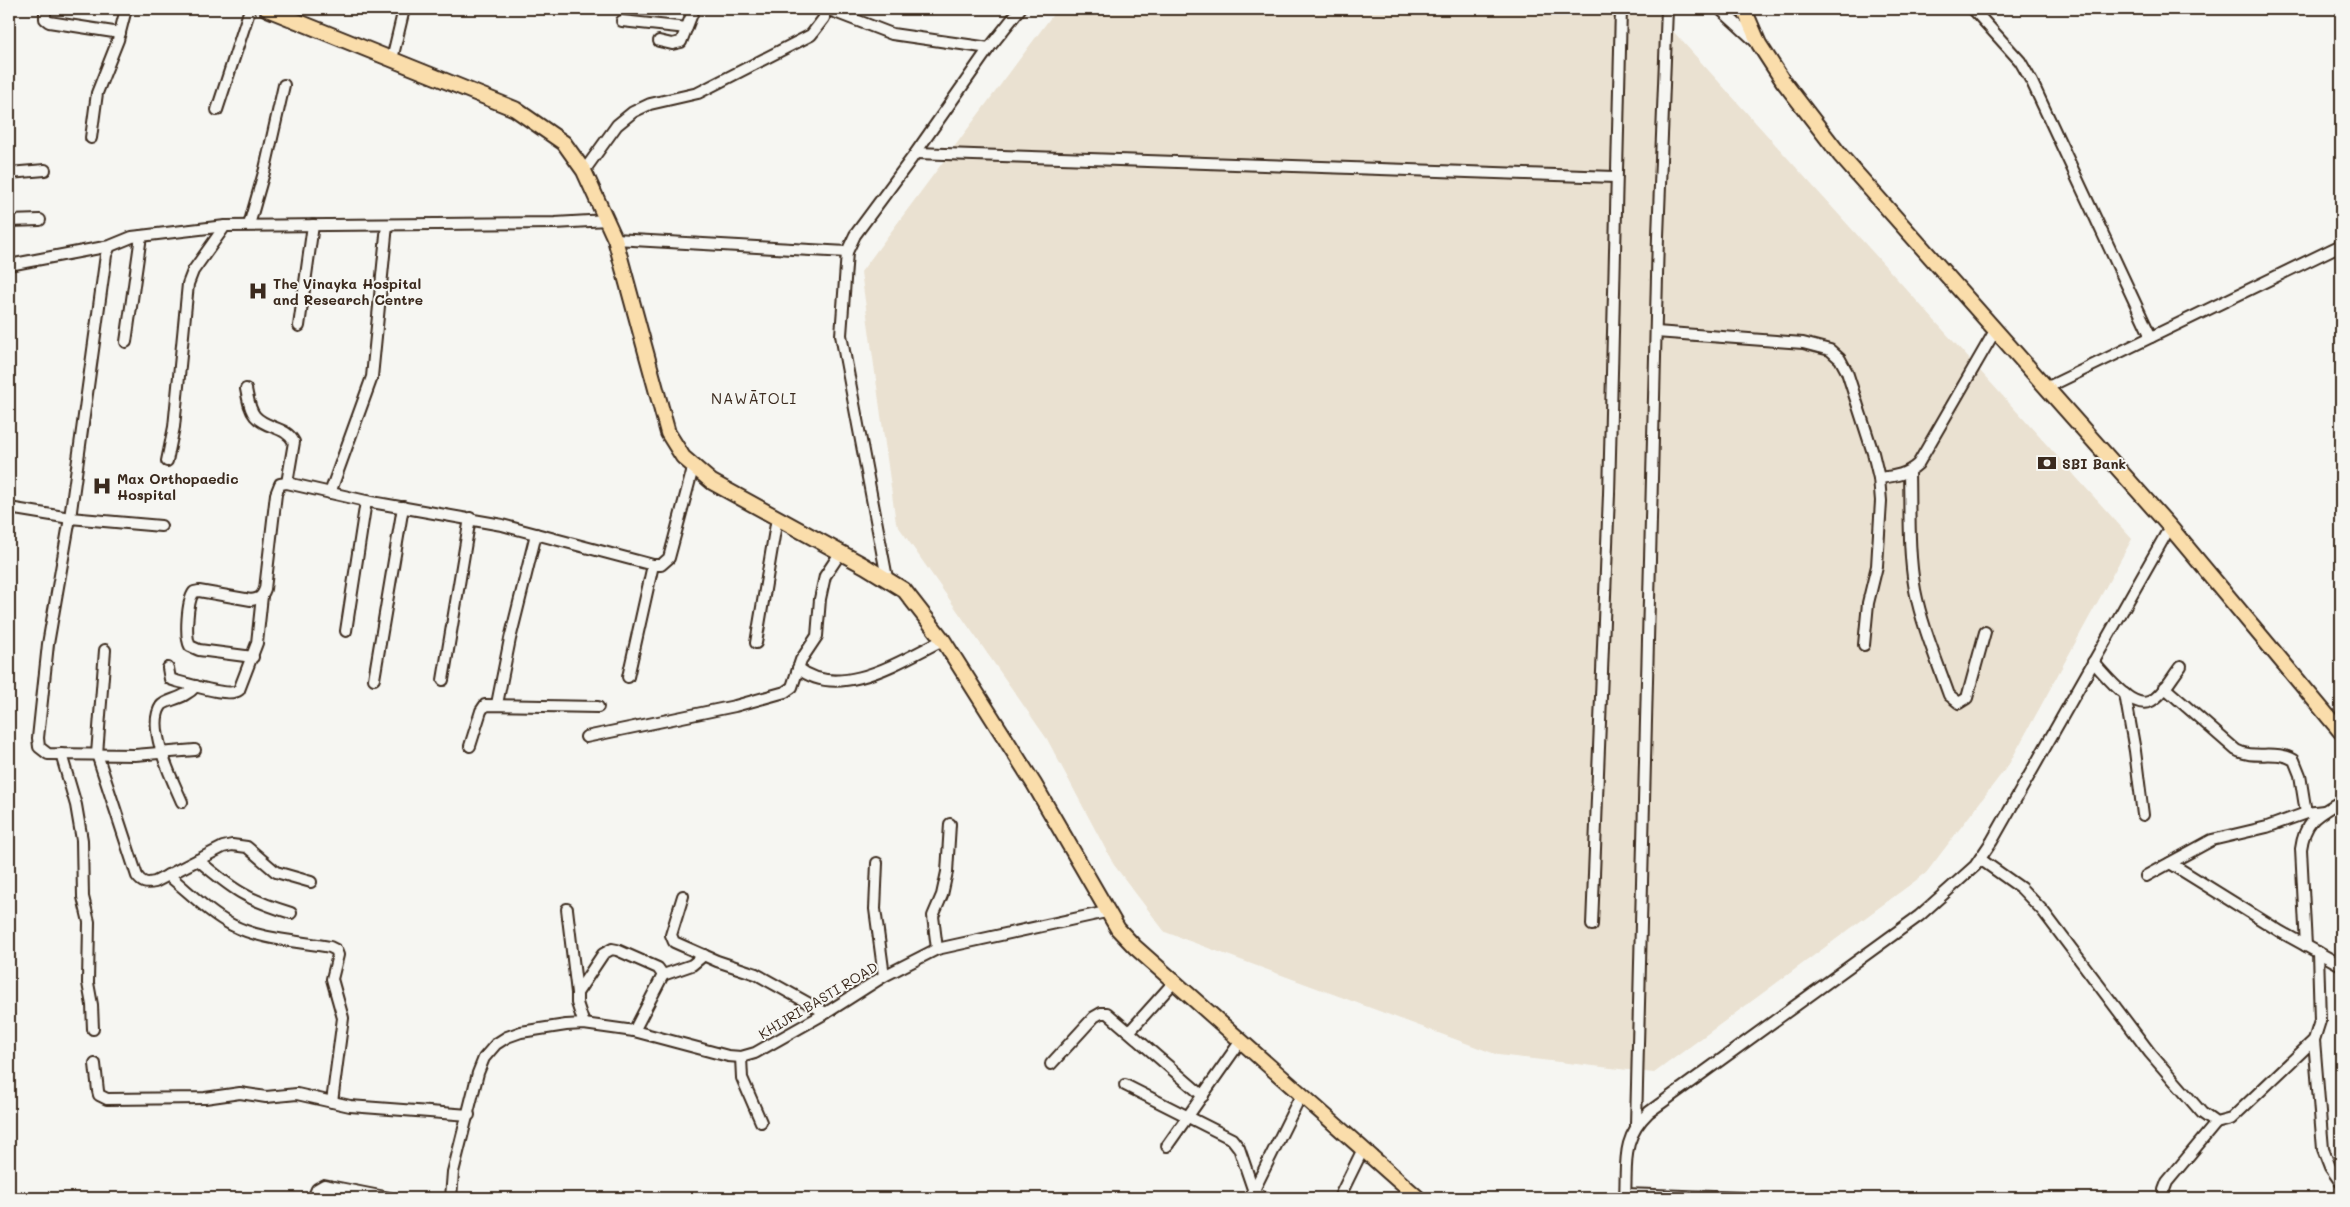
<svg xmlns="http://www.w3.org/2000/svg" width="2350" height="1207" font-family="Mali,sans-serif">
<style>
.built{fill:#eae1d1}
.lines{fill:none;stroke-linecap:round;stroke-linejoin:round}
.minor-casing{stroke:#3b2a1e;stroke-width:14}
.major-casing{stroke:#3b2a1e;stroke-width:18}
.minor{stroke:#f6f6f2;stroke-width:10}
.major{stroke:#faddab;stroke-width:14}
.labels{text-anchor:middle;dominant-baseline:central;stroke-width:4;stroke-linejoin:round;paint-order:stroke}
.poi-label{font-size:14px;font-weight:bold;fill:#3b2a1e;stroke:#f6f6f2;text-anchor:start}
.street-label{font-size:14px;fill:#3b2a1e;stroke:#f6f6f2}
.neighbourhood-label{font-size:15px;letter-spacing:1px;fill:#3b2a1e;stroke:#f6f6f2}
</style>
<rect width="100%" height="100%" fill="#f6f6f2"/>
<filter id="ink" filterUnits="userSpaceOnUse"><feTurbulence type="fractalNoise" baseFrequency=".02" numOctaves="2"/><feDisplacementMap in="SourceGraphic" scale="10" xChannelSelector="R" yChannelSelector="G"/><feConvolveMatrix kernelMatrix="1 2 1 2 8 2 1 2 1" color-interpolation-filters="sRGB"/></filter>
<g filter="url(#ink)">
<!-- built -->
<path class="built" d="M 1057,9 L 1653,9 L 2132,539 L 2009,764 L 1926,873 L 1654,1073 L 1498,1055 L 1165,932 L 1114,865 L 1047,739 L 896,523 L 861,272 Z"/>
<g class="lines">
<!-- minor casing -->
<g class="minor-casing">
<g id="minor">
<path d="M 45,9 L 45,19 L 49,22 L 120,33"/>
<path d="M 827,9 L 892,34 L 989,48"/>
<path d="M 1720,9 L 1756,42"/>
<path d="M 1973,9 L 2020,61 L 2032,82 L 2151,337"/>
<path d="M 622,21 L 687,28"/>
<path d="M 659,41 L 672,44 L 681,42 L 694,9"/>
<path d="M 392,59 L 404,9"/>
<path d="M 217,110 L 250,9"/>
<path d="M 91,138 L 97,93 L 118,40 L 126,9"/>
<path d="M 916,153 L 1615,177"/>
<path d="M 584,171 L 617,125 L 633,112 L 650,104 L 698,93 L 811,35 L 824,18 L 824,9"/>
<path d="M 9,173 L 45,170"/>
<path d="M 9,221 L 40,220"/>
<path d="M 249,225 L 265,169 L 284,85"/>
<path d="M 615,239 L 847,252"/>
<path d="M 9,265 L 110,246"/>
<path d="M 299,326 L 313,225"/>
<path d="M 1656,332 L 1803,343 L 1830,350 L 1840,359 L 1847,372 L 1873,453 L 1879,478 L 1881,501 L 1877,566 L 1868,603 L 1864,645"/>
<path d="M 126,342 L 141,236"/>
<path d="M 2046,388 L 2341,245"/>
<path d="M 246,389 C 248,398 249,409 255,416 C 266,429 286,426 294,442 L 287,483"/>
<path d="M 167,461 L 174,427 L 188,284 L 193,271 L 225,226"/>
<path d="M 1909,472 C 1910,511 1908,551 1915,590 C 1922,626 1937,661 1949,695 L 1959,703 L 1967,698 L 1985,632"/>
<path d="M 1879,478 C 1895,476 1906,475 1918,464 L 1996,329"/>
<path d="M 330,493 L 372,377 L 387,225"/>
<path d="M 9,508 L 70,518 L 161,526"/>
<path d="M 887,578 L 841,335 L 847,252 L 855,235 L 912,158 L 989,48 L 1020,9"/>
<path d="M 346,631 L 366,501"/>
<path d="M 756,643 L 777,518"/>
<path d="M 105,650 L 97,754 L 137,876 C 142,883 146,884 155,882 L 223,847 L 232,845 L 247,847 L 276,872 L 311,882"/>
<path d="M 253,657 L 199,650 L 190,646 C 185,637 187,601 194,592 L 199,591 L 251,600 C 259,599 262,597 265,589 L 276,494 L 280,484 L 287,483 L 366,501 L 502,525 L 653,565 L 661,565 L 669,558 L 693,468"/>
<path d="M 2093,662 C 2105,674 2132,711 2151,701 C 2163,695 2172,677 2181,666"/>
<path d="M 168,668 L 170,679 L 176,681 C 190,684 229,698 239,690 L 257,643 L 262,596"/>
<path d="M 798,668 C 840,702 903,659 943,640"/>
<path d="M 628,677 L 653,565"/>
<path d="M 374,679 L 403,507"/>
<path d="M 443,680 L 470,518"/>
<path d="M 2164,687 L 2236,750 C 2254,760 2276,749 2294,760 L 2300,775 L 2306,813"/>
<path d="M 2125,694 L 2135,751 L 2143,815"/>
<path d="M 497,704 L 510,639 L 536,534"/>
<path d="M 586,737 L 735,706 L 785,692 L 792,687 L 801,660 L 817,636 L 820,599 L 825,576 L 841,552"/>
<path d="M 470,746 L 481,711 L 485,705 L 598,707"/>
<path d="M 195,750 L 135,755 L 48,754 L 39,747 L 38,738 L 48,644 L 70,518 L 106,255 L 110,246 L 132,237 L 225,226 L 555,223 L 607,220"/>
<path d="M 61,754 L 76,805 L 82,840 L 83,897 L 89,922 L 88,983 L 92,1005 L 93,1029"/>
<path d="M 182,802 C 173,781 146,728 161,706 C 166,699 184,700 196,686"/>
<path d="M 1980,859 L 2021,888 L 2043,911 L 2150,1053 L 2202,1113 L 2216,1123 L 2231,1119 L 2314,1040 L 2320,1021 L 2318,952"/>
<path d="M 198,860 C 232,889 247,900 291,913"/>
<path d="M 877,863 L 875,909 L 884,976"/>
<path d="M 2170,863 L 2281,932 L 2341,965"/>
<path d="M 168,875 C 189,892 209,913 232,925 C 261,940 299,941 330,947 L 336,950 L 338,955 L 332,979 L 343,1018 L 332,1102"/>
<path d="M 2146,876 L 2212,840 L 2267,827 L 2306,813 L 2324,811"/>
<path d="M 683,896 L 671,935 L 674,942 L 717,961 L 756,974 L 826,1013"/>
<path d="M 567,909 L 577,993"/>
<path d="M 1592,925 L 1609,494 L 1621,9"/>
<path d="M 2306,946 L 2301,849 C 2305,819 2318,815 2341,801"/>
<path d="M 937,949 L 933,916 L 942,895 L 947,872 L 950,824"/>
<path d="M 663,975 L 692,965 L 704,955"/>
<path d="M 584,1024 L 577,1003 L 577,993 L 603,954 L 612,949 L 617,950 L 658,968 L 663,975 L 634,1031"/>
<path d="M 1130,1031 L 1174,982"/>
<path d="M 2314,1040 L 2323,1149 L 2330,1167 L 2341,1183"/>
<path d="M 741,1057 L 742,1078 L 761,1122"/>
<path d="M 95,1064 L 98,1091 L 99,1095 L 107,1099 L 205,1098 L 240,1093 L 266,1097 L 297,1094 L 350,1106 L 469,1115"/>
<path d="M 1051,1064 L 1094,1017 L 1101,1013 L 1107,1013 L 1203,1096"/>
<path d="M 1125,1085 L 1232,1139 L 1239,1148 L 1254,1192 L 1265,1198"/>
<path d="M 1636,1125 L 1658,236 L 1667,9"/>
<path d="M 1167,1146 L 1240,1042"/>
<path d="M 1625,1194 L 1743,1198"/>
<path d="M 313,1198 L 317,1189 L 324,1185 L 390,1198"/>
<path d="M 451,1198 L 453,1172 L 478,1073 L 484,1058 L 496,1044 L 507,1037 L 521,1032 L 566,1025 L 584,1024 L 634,1031 L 728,1056 L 741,1057 L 755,1053 L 826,1013 L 884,976 L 937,949 L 1106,912"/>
<path d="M 1250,1198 L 1301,1095"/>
<path d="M 1339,1198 L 1363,1149"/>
<path d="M 1625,1198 C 1627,1161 1621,1139 1649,1112 L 1919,916 L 1975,866 L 1992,841 L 2170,527"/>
<path d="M 2165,1198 L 2164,1190 L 2167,1182 L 2216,1123"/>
</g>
</g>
<!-- major casing -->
<g class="major-casing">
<g id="major">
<path d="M 267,9 L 515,109 L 564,143 L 584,171 L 615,239 L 668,433 L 683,457 L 712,482 L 865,566 L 904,590 L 943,640 L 1034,784 L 1118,929 L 1135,947 L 1418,1198"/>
<path d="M 1744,9 L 1759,44 L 1783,81 L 1840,155 L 2170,527 L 2341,732"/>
</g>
</g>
<!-- minor -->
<use href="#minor" class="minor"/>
<!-- major -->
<use href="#major" class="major"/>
</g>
</g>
<!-- icons -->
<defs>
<g id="hospital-bare" transform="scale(1.5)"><path d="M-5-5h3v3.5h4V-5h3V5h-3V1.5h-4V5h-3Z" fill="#3b2a1e" stroke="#f6f6f2" stroke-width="2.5" paint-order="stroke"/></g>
<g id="bank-bare" transform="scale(1.5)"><path d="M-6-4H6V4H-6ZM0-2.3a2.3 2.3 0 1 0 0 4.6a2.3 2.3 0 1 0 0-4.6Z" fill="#3b2a1e" stroke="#f6f6f2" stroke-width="2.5" paint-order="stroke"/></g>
</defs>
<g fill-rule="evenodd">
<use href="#hospital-bare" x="258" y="291"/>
<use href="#bank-bare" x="2047" y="463"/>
<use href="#hospital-bare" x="102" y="486"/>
</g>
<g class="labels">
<!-- poi labels -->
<g class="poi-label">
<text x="273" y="283">The Vinayka Hospital<tspan x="273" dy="16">and Research Centre</tspan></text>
<text x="2062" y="463">SBI Bank</text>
<text x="117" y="478">Max Orthopaedic<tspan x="117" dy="16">Hospital</tspan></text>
</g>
<!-- street labels -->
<g class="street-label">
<text transform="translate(818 1000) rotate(-31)">KHIJRI BASTI ROAD</text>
</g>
<!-- neighbourhood labels -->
<g class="neighbourhood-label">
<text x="754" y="398">NAWĀTOLI</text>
</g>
</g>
<!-- margin -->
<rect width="2350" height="1207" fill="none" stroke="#f6f6f2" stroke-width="30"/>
<rect x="15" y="15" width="2320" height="1177" fill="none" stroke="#3b2a1e" stroke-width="2" filter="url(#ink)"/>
</svg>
